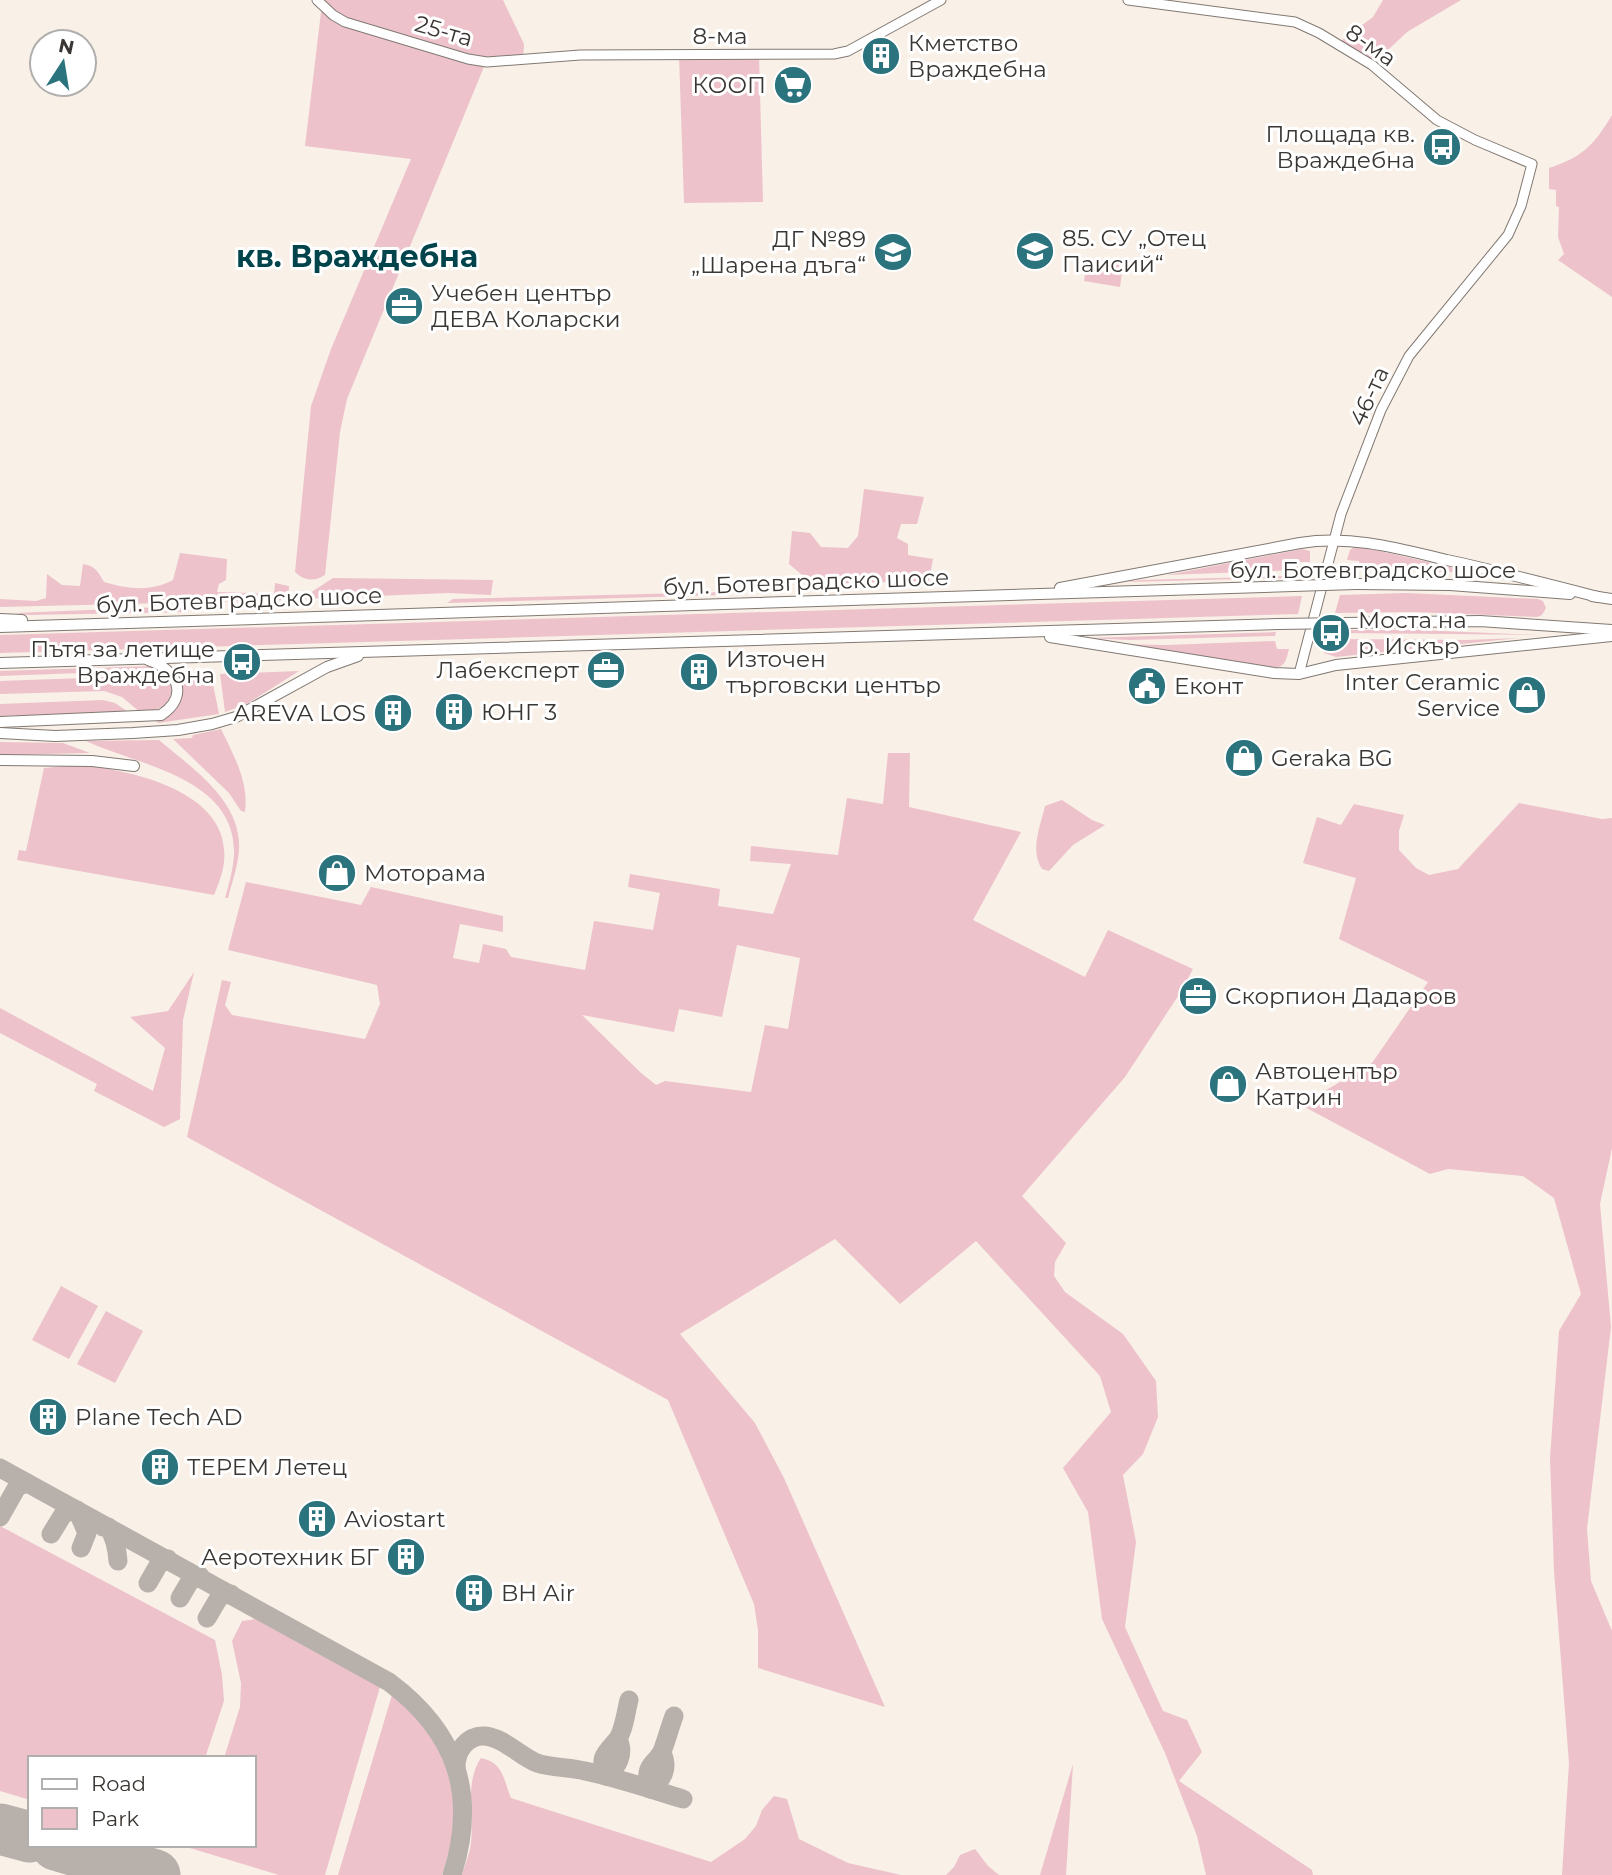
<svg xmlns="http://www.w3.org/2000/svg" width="1612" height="1875" font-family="Montserrat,sans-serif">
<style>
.green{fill:#edc2cb;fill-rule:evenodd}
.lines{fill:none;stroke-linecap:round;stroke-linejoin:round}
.taxiway{stroke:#b8b1ab;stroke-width:19}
.runway{stroke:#b8b1ab;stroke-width:51}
.secondary-casing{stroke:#817972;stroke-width:11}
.primary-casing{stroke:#817972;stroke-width:12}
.secondary{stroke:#fff;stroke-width:9}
.primary{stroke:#fff;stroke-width:10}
.primary-bridge-casing{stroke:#817972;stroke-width:12;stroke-linecap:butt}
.primary-bridge{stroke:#fff;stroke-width:10}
.labels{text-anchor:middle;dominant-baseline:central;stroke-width:6;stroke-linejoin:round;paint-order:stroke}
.street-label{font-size:23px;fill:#3a3633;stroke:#fff}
.poi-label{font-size:23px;fill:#3a3633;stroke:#fff;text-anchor:start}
.district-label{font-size:30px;font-weight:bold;fill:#01444b;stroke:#fff}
</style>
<rect width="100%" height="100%" fill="#f9f0e8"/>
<!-- green -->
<g class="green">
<path d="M 317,0 L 503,0 L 524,44 L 523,59 L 486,62 L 347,399 L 340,432 L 325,575 C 314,582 304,581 295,572 L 311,406 L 331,349 L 411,159 L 305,146 L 322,4 Z"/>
<path d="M 1383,0 L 1461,0 L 1407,32 L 1372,65 L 1338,43 L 1373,17 Z"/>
<path d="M 679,55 L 759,55 L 763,202 L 684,203 Z"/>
<path d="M 1612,115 L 1612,297 L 1558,260 L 1564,254 L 1558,237 L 1559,207 L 1556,206 L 1556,190 L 1549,189 L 1549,168 C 1583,157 1594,145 1612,115 Z"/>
<path d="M 1087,258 L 1123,264 L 1120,287 L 1084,281 Z"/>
<path d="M 864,489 L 924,497 L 917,524 L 901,524 L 897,538 L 908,544 L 908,555 L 933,559 L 929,581 L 813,584 L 789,564 L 792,531 L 810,533 L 821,547 L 848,548 L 858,536 Z"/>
<path d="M 1354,547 L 1366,548 L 1477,573 L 1361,569 L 1359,561 L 1347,560 L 1350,550 Z"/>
<path d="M 1302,549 L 1310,551 L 1310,562 L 1298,562 L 1298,570 L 1167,575 Z"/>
<path d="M 180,553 L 227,559 L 226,580 L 219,584 L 217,592 L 274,594 L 275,583 L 289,586 L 288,600 L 0,607 L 0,599 L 36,601 L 46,598 L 47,574 L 62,585 L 80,586 L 83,564 C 96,566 98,572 104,582 C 128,589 150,592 173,580 Z"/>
<path d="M 1286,576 L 1286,578 L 1126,582 L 1141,580 Z"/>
<path d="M 333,578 L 493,580 L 491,595 L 449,593 L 301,599 Z"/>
<path d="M 724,592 L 724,595 L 447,603 L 453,599 Z"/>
<path d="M 1406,593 L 1538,599 L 1543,601 L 1546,608 L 1542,615 L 1537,617 L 1413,612 L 1335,613 L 1340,595 Z"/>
<path d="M 1302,596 L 1298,614 L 0,653 L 0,635 Z"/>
<path d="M 187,606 L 189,612 L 28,615 L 15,613 Z"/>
<path d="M 1342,630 L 1418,630 L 1540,635 L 1341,633 Z"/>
<path d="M 1276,632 L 1275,636 L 1129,640 L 1088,638 Z"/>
<path d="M 1519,638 L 1336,657 L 1324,653 L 1325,648 L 1340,647 L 1340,639 L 1466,640 Z"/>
<path d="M 1275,641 L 1277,649 L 1289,649 C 1286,660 1286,667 1273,668 L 1113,644 L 1167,645 Z"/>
<path d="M 153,666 L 162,670 L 0,676 L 0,671 Z"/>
<path d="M 299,671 L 247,704 L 225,712 L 220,674 Z"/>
<path d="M 211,674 L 219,714 L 158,723 L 156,721 C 176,713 186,696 177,675 Z"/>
<path d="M 168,675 C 178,701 164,711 140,712 L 122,697 L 104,691 L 0,694 L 0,681 Z"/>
<path d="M 103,700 L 115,703 L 128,712 L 0,716 L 0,704 Z"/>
<path d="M 221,729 C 234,756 249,782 245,812 L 241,811 L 229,793 L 173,739 L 192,738 L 193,735 Z"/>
<path d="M 159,740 C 192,768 242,801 239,850 C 238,866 232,882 228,898 L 225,898 C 229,885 233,869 234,855 C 237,778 140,766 86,741 Z"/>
<path d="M 0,742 L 63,743 L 90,753 L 0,755 Z"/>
<path d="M 888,753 L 910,753 L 909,807 L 1021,832 L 973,920 L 1085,977 L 1108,930 L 1193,969 L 1182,990 L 1125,1077 L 1022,1196 L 1066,1243 L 1055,1262 L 1054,1276 L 1065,1292 L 1123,1334 L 1156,1381 L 1158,1417 L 1143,1454 L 1123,1475 L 1136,1542 L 1125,1627 L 1163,1711 L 1187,1720 L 1202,1752 L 1179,1781 L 1312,1870 L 1313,1875 L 1206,1875 L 1197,1836 L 1165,1753 L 1102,1619 L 1088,1512 L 1063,1468 L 1111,1412 L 1100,1376 L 976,1241 L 900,1304 L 835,1239 L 680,1334 L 755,1423 L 784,1478 L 885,1707 L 758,1668 L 758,1630 L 754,1604 L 668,1400 L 187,1137 L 222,980 L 231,982 L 225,1005 L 232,1015 L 365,1039 L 380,1004 L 377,985 L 228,950 L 246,882 L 361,905 L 371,887 L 503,916 L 503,932 L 460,924 L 453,958 L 479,963 L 483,944 L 506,949 L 511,957 L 585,970 L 594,921 L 653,930 L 660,893 L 628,887 L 630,874 L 720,889 L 718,906 L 773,914 L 791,864 L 750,861 L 751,846 L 838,855 L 847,798 L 883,804 ZM 737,945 L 800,958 L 788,1029 L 765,1025 L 751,1092 L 665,1081 L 656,1085 L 640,1072 L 582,1015 L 674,1032 L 679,1009 L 722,1017 Z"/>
<path d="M 77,765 C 125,769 220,788 224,849 C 226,865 220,880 214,895 L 17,860 L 19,850 L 26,851 L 44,768 Z"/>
<path d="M 1062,800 L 1092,820 L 1105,825 L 1073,845 L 1049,871 L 1042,869 C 1030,850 1040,827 1045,806 Z"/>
<path d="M 1519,803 L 1602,819 L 1612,818 L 1612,1148 L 1600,1204 L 1611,1327 L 1587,1529 L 1591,1581 L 1612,1631 L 1612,1875 L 1562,1875 L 1569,1763 L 1554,1571 L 1550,1458 L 1559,1331 L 1581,1294 L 1554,1198 L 1523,1176 L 1448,1169 L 1430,1174 L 1301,1105 L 1372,1063 L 1428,982 L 1339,939 L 1356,878 L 1303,863 L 1317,817 L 1341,825 L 1354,804 L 1404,815 L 1399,831 L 1399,850 L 1416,868 L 1429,875 L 1458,869 Z"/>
<path d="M 194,972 L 183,1020 L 180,1119 L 164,1127 L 94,1091 L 97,1084 L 0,1033 L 0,1008 L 153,1091 L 165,1048 L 130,1017 L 168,1011 Z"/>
<path d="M 61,1286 L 98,1306 L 69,1359 L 32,1340 Z"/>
<path d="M 106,1311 L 143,1331 L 115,1383 L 77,1364 Z"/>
<path d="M 0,1526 L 215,1640 L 222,1675 L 224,1701 L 205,1758 L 30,1758 L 30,1800 L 0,1791 Z"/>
<path d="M 256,1619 L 380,1687 L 325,1875 L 279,1875 L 180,1845 L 254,1845 L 254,1758 L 224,1758 L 240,1707 L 241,1683 L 232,1641 L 242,1621 Z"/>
<path d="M 392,1695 C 431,1722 457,1774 454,1822 C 453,1840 447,1858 442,1875 L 338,1875 Z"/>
<path d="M 481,1758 C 504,1763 503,1779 511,1798 L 711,1862 L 745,1839 L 756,1826 L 762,1810 L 774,1796 L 787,1799 L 799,1839 L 848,1863 L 901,1875 L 462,1875 C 464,1867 468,1858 470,1849 C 476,1819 463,1784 481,1758 Z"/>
<path d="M 1073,1764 L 1066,1875 L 1040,1875 Z"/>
<path d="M 975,1849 L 988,1866 L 999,1875 L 946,1875 L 954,1867 L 960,1855 Z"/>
</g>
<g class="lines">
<!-- taxiway -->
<g class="taxiway">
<path d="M 0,1468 L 389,1682 C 456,1732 478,1794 452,1875"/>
<path d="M 0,1517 L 17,1487 L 27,1483"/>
<path d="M 103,1527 L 108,1527 C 115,1537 117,1548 118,1561"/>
<path d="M 51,1534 L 64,1513 L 77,1510 L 87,1533 L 81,1548"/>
<path d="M 148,1583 L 159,1564 L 168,1559"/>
<path d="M 180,1598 L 190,1581 L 200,1576"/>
<path d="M 207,1618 L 220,1596 L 231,1594"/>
<path d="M 618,1739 C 625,1754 618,1767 606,1776 C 598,1757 606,1753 617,1740 C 624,1731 626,1711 629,1700"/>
<path d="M 662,1753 C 669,1768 663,1780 650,1789 C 642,1763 657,1765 663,1749 C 667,1738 670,1727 674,1716"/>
<path d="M 456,1767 C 456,1751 467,1735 485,1736 C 504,1738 520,1756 537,1763 C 552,1768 570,1767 585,1771 C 618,1778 650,1789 683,1799"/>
</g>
<!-- runway -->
<g class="runway">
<path d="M 0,1829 L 30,1837"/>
<path d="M 56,1845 L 155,1875"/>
</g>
<!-- secondary casing -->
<g class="secondary-casing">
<g id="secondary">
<path d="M 317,0 L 333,15 L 345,22 L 468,59 L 487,62 L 580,55 L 834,54 L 848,51 L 941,0"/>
<path d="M 1128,0 L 1295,22 L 1319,33 L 1372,65 L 1437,120 L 1475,140 L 1532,164 L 1521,206 L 1508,235 L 1409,356 L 1381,410 L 1341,514 L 1299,674"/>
</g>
</g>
<!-- primary casing -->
<g class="primary-casing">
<g id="primary">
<path d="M 1356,584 L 1450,585 L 1570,594"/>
<path d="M 1060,588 L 1300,543 C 1351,535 1397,548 1447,560 C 1498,571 1548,584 1598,597"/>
<path d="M 1592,596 L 1612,599"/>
<path d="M 0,619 L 22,620"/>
<path d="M 1344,623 L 1480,621 L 1612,630"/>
<path d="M 0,627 L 1293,586"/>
<path d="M 1050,637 L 1274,673 L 1299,674 L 1336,665 L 1612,636"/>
<path d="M 0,663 L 1279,624"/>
<path d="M 0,722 L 161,715 C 190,696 177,669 148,660"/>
<path d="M 0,733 L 55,736 L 133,733 L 178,730 L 212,724 L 236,717 L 327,667 L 358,656"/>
<path d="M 0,760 L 92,761 L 134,766"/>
</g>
</g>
<!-- secondary -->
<use href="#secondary" class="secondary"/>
<!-- primary -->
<use href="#primary" class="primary"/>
<!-- primary-bridge casing -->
<g class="primary-bridge-casing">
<g id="primary-bridge">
<path d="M 1293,586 L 1356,584"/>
<path d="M 1279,624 L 1344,623"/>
</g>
</g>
<!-- primary-bridge -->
<use href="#primary-bridge" class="primary-bridge"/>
</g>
<!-- icons -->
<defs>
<g id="building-disc" transform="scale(2.0125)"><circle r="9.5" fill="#2b737d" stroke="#fff"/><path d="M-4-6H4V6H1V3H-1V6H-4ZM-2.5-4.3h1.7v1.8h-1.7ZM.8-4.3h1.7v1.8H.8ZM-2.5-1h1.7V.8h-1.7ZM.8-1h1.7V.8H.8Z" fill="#fff"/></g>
<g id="supermarket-disc" transform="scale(2.0125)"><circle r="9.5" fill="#2b737d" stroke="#fff"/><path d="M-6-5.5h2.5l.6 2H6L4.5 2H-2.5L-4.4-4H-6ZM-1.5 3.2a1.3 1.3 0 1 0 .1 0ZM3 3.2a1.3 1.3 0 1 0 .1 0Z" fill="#fff"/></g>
<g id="bus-disc" transform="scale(2.0125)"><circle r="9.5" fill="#2b737d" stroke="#fff"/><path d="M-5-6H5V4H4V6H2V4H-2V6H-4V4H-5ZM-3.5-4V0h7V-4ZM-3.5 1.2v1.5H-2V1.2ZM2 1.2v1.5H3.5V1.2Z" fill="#fff"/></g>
<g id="school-disc" transform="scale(2.0125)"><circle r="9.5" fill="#2b737d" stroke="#fff"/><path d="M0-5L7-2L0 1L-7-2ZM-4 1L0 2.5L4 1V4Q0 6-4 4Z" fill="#fff"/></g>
<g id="office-disc" transform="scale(2.0125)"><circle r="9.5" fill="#2b737d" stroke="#fff"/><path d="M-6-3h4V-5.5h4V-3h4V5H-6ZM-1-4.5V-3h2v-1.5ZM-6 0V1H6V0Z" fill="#fff"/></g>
<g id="civic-disc" transform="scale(2.0125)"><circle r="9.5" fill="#2b737d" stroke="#fff"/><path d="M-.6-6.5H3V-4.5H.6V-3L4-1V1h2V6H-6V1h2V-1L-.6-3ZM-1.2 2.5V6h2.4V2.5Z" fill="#fff"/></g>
<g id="shop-disc" transform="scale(2.0125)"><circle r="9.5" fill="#2b737d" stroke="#fff"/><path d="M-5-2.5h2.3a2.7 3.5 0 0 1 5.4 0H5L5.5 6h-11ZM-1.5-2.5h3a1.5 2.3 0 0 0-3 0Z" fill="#fff"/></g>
</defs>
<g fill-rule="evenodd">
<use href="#building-disc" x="881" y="56"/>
<use href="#supermarket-disc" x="793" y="85"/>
<use href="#bus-disc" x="1442" y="147"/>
<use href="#school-disc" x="1035" y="251"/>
<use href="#school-disc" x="893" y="252"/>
<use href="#office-disc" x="404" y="306"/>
<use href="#bus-disc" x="1331" y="633"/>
<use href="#bus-disc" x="242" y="662"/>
<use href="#office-disc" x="606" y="670"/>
<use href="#building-disc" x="699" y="672"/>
<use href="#civic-disc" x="1147" y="686"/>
<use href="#shop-disc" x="1527" y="695"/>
<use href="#building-disc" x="454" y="712"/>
<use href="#building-disc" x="393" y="713"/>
<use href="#shop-disc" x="1244" y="758"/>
<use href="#shop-disc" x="337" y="873"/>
<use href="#office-disc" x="1198" y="996"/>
<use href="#shop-disc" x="1228" y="1084"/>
<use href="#building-disc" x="48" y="1417"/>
<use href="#building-disc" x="160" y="1467"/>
<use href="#building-disc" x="317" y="1519"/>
<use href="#building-disc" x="406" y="1557"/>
<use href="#building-disc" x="474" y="1593"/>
</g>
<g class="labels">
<!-- street labels -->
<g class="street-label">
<text transform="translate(444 31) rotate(16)">25-та</text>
<text x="720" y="36">8-ма</text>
<text transform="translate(1371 45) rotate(35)">8-ма</text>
<text transform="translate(1369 396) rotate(-65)">46-та</text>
<text x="1373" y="570">бул. Ботевградско шосе</text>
<text transform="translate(806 582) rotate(-2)">бул. Ботевградско шосе</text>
<text transform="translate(239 600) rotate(-2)">бул. Ботевградско шосе</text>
</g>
<!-- poi labels -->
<g class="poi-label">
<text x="908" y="43">Кметство<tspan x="908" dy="26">Враждебна</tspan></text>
<text x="766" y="85" text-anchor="end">КООП</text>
<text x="1415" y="134" text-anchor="end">Площада кв.<tspan x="1415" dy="26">Враждебна</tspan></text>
<text x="1062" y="238">85. СУ „Отец<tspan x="1062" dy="26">Паисий“</tspan></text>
<text x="866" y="239" text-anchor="end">ДГ №89<tspan x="866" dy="26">„Шарена дъга“</tspan></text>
<text x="431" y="293">Учебен център<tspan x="431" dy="26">ДЕВА Коларски</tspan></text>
<text x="1358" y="620">Моста на<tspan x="1358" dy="26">р. Искър</tspan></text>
<text x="215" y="649" text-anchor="end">Пътя за летище<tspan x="215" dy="26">Враждебна</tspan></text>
<text x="726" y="659">Източен<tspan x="726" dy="26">търговски център</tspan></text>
<text x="579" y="670" text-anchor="end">Лабексперт</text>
<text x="1500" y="682" text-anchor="end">Inter Ceramic<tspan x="1500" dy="26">Service</tspan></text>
<text x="1174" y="686">Еконт</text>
<text x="481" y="712">ЮНГ 3</text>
<text x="366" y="713" text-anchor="end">AREVA LOS</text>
<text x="1271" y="758">Geraka BG</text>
<text x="364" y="873">Моторама</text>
<text x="1225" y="996">Скорпион Дадаров</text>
<text x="1255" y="1071">Автоцентър<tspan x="1255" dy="26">Катрин</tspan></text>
<text x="75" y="1417">Plane Tech AD</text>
<text x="187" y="1467">ТЕРЕМ Летец</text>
<text x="344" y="1519">Aviostart</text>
<text x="379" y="1557" text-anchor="end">Аеротехник БГ</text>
<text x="501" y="1593">BH Air</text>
</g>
<!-- district labels -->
<g class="district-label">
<text x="357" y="256">кв. Враждебна</text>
</g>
</g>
<!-- legend -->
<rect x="28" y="1756" width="228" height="91" fill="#ffffff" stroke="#b0afad" stroke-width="2"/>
<rect x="42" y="1779" width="35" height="10" fill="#ffffff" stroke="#b0afad" stroke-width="2"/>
<text x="91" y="1791" font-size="21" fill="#3a3633">Road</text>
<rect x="42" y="1808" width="35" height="21" fill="#edc2cb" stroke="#b0afad" stroke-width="2"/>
<text x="91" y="1826" font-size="21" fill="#3a3633">Park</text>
<!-- north arrow -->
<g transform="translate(63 63) rotate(12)"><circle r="33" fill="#ffffff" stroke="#b0afad" stroke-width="2"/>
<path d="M0-5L12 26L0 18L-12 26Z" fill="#2b737d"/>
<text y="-10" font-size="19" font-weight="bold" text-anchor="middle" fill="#3a3633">N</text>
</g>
</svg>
